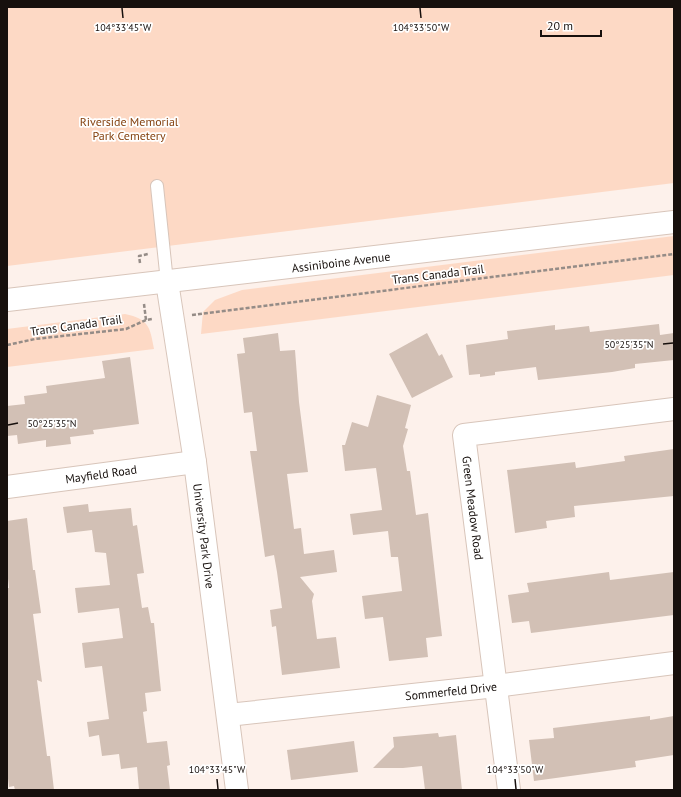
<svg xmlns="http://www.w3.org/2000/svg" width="681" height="797" font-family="'PT Sans',sans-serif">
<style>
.green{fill:#fdd9c5}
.building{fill:#d2c0b5}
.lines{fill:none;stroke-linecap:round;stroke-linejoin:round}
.service-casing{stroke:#d8c5ba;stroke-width:14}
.minor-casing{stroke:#d8c5ba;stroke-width:24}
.tertiary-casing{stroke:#d8c5ba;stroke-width:24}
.path{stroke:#958c87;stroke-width:2.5;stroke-dasharray:4 2;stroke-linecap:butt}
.service{stroke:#fff;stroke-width:12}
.minor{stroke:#fff;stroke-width:22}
.tertiary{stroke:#fff;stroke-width:22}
.ticks{fill:none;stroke:#17100d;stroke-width:1.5}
.labels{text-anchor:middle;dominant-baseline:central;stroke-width:3.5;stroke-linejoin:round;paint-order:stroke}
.park-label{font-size:12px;fill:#854210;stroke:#fff}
.street-label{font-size:12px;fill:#17100d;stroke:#fff}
.ticks-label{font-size:10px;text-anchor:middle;fill:#17100d;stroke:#fff;stroke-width:3.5;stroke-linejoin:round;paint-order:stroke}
</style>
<rect width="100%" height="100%" fill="#fdf1eb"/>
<!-- green -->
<g class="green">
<path d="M 7,7 L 674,7 L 674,183 L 7,266 Z"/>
<path d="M 674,236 L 674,275 L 201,334 L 203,312 L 215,300 L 242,290 Z"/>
<path d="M 125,314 C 149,319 150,327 154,349 L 7,367 L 7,329 Z"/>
</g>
<!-- building -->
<g class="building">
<path d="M 659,324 L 660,335 L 674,333 L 674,360 L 635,364 L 635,368 L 612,372 L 538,380 L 536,367 L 495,372 L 495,375 L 480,377 L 480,374 L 469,375 L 466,345 L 508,339 L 507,331 L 555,325 L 555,330 L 589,326 L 590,332 Z"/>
<path d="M 278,333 L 280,351 L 295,350 L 299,402 L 308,472 L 287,474 L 294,529 L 301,528 L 304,554 L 334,550 L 337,572 L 300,577 L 314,594 L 312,601 L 317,639 L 336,637 L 340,668 L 282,675 L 276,626 L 272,627 L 270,610 L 282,608 L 277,572 L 274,555 L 265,557 L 250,451 L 257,451 L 252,412 L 244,413 L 237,354 L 245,353 L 243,338 Z"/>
<path d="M 427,333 L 439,356 L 442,354 L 453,377 L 412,398 L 389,354 Z"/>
<path d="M 130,357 L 139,424 L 93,430 L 94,434 L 70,437 L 71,444 L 46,447 L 46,440 L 18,444 L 17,435 L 7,436 L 7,406 L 25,404 L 24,396 L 47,393 L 46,386 L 105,378 L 102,361 Z"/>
<path d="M 377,395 L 411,405 L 405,428 L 408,429 L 403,446 L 407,471 L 410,471 L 416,515 L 428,513 L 442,636 L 426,638 L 428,657 L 389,661 L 383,617 L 365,619 L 362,596 L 402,591 L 398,557 L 391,557 L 388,531 L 353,535 L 350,514 L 382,510 L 376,468 L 345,471 L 342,445 L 345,445 L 352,422 L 368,427 Z"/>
<path d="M 674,449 L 674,496 L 574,506 L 575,517 L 546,521 L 547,528 L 515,533 L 507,470 L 575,462 L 576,468 L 625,461 L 624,456 Z"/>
<path d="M 88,504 L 89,512 L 131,508 L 133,526 L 137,525 L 144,573 L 137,574 L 142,608 L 148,607 L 151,623 L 154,623 L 161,691 L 145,693 L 147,711 L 143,712 L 147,743 L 167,741 L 170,765 L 167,766 L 170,790 L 139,790 L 137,767 L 121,769 L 119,754 L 102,756 L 99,735 L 89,737 L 87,722 L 109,719 L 102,666 L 85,668 L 82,643 L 123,638 L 119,608 L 78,613 L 75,588 L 110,585 L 106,553 L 95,552 L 92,530 L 67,533 L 63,507 Z"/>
<path d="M 27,518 L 33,570 L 35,570 L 41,613 L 33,614 L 42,682 L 37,680 L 47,756 L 50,756 L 54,790 L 15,790 L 14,786 L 9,787 L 7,770 L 7,588 L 9,588 L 7,569 L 7,521 Z"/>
<path d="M 609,572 L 610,580 L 674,572 L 674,615 L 531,633 L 529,621 L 512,623 L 508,595 L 529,592 L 527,583 Z"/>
<path d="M 650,716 L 650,720 L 674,716 L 674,755 L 635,761 L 636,767 L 534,781 L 529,740 L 554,738 L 553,728 Z"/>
<path d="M 438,733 L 439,737 L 456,735 L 462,790 L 425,790 L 422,766 L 403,768 L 373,768 L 394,747 L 393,737 Z"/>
<path d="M 354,741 L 358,772 L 291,780 L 287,750 Z"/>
</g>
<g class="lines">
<!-- service casing -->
<g class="service-casing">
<path id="service" d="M 157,186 L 167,282"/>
</g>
<!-- minor casing -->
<g class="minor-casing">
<g id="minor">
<path d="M 7,487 L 195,462"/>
<path d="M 228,715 L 496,686 L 674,663"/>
<path d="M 509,790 L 464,435 L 674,409"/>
</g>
</g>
<!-- tertiary casing -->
<g class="tertiary-casing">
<g id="tertiary">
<path d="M 167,282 L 195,462 L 237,790"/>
<path d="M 7,300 L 674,222"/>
</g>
</g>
<!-- path -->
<g class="path">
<path d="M 140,263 L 139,256 L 148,254"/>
<path d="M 144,304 L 146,320"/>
<path d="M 192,315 L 674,254"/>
<path d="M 7,345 L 35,339 L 126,329 L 146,320 L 152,319"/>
</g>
<!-- service -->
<use href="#service" class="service"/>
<!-- minor -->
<use href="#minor" class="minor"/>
<!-- tertiary -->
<use href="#tertiary" class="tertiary"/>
</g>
<!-- ticks -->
<path class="ticks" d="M 122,8 L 123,18M 420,8 L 421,18M 663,344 L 673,343M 8,425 L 18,423M 217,779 L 218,789M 515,779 L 516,789"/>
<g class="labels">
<!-- park labels -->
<g class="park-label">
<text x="129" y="121">Riverside Memorial<tspan x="129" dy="14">Park Cemetery</tspan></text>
</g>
<!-- street labels -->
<g class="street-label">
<text transform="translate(341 262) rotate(-7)">Assiniboine Avenue</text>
<text transform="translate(438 274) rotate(-7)">Trans Canada Trail</text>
<text transform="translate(76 325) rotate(-8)">Trans Canada Trail</text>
<text transform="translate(101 474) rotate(-8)">Mayfield Road</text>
<text transform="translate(473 508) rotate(83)">Green Meadow Road</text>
<text transform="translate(204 536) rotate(83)">University Park Drive</text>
<text transform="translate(451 691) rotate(-6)">Sommerfeld Drive</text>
</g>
</g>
<g class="ticks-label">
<text x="123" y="31">104°33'45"W</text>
<text x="421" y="31">104°33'50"W</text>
<text x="629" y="348">50°25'35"N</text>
<text x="52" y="427">50°25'35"N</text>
<text x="217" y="773">104°33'45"W</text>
<text x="515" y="773">104°33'50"W</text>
</g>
<!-- border -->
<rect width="681" height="797" fill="none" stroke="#17100d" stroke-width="16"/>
<!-- scale -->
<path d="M541 30v6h60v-6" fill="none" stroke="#17100d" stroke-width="2"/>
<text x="547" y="30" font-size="12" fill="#17100d" stroke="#ffffff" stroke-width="3" paint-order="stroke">20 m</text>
</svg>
